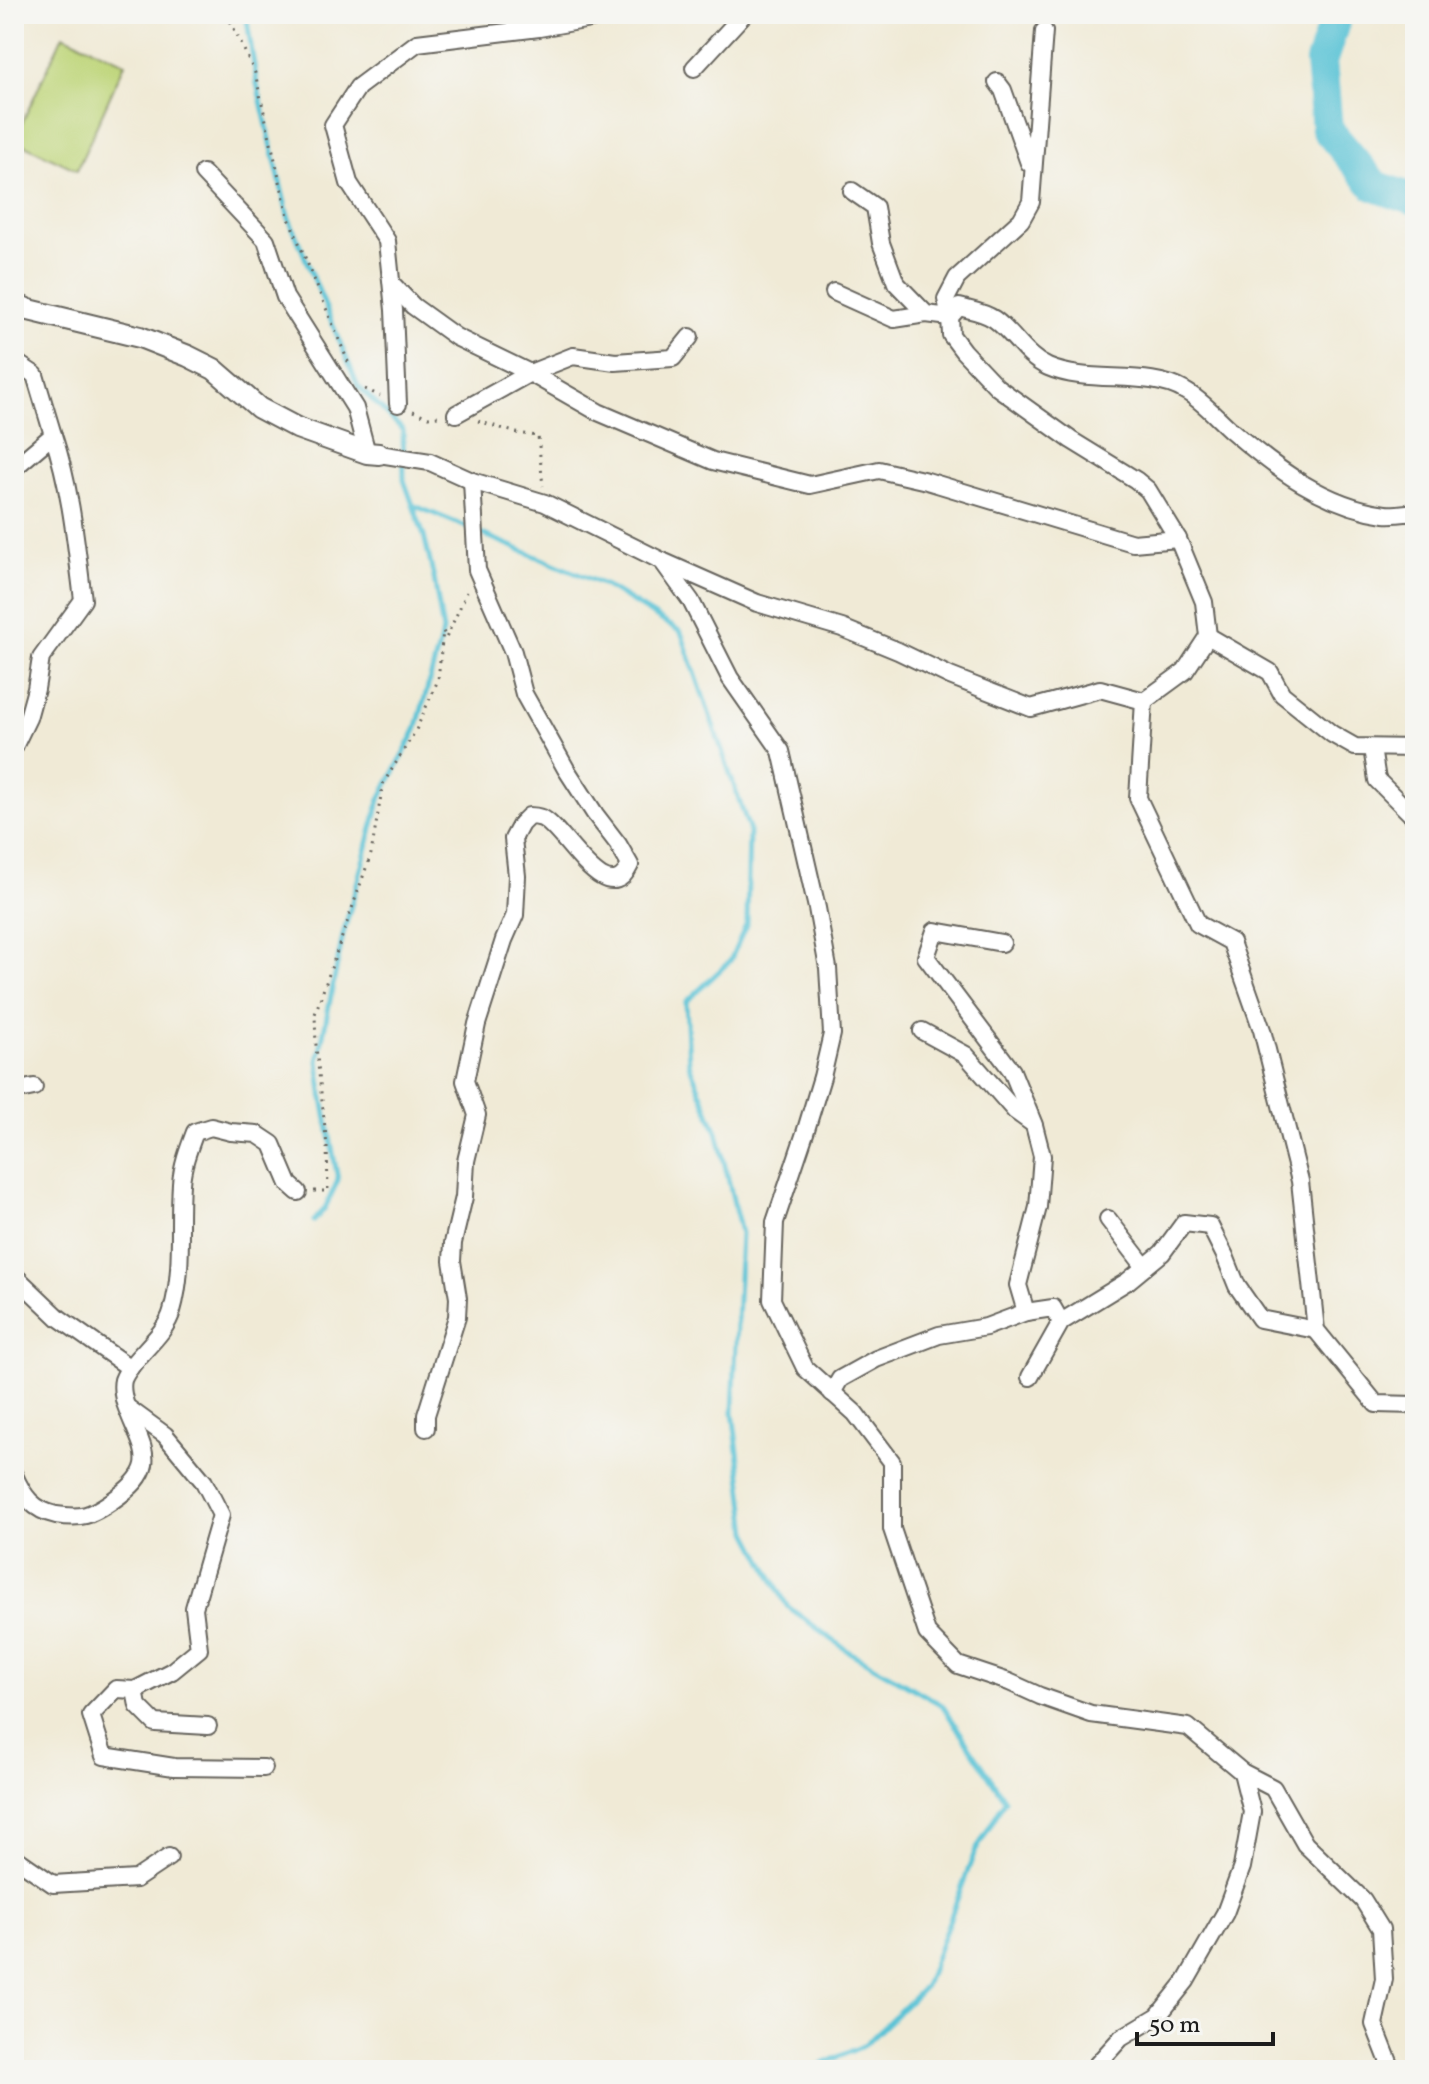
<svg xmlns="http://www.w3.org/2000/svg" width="1429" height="2084" font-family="Vollkorn,serif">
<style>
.green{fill:#bfd67b;stroke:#6e794c;stroke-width:2}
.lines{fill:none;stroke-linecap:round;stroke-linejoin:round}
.stream{stroke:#5ac3d6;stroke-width:5}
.river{stroke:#5ac3d6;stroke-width:32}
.minor-casing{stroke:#66645d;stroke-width:20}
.tertiary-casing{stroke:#66645d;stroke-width:24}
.path{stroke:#66645d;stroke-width:3;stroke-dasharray:2 6;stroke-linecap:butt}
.minor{stroke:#fff;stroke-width:16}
.tertiary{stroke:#fff;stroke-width:20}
</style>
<rect width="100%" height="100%" fill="#f6f6f2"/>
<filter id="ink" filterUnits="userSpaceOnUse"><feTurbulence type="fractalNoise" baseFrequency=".0125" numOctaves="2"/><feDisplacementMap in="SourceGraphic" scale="16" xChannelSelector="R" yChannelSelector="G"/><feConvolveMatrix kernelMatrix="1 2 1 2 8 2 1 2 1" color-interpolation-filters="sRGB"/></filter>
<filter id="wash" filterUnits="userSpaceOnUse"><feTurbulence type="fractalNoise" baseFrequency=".006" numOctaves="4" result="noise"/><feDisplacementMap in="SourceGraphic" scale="32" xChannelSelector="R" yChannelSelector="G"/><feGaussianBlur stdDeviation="1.8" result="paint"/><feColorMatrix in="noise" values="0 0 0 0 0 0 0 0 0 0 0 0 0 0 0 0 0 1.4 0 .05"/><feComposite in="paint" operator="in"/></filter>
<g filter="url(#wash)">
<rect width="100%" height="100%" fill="#f0ead6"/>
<!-- green -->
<path class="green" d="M 63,35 L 125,63 L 77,170 L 14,140 Z"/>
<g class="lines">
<!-- stream -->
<g class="stream">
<path d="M 246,14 L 257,84 L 288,216 L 358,386 L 403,430 L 404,480 L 424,536 L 434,578 L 443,631 L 416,730 L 380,799 L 343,935 L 318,1061 L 322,1093 L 338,1180 L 325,1208 L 314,1221"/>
<path d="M 413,505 L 471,529"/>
<path d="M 480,533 L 604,585 L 681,632 L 749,829 L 747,923 L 730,961 L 686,1002 L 689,1064 L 717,1132 L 741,1233 L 733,1412 L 748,1532 L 787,1606 L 849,1652 L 942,1705 L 1005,1800 L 974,1854 L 925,1986 L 865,2045 L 809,2070"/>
</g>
<!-- river -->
<path class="river" d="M 1337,14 L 1321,62 L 1327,129 L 1375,186 L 1415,200"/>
</g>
</g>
<g filter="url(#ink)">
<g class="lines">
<!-- minor casing -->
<g class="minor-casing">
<g id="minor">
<path d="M 694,68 L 744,14"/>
<path d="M 997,82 L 1003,90 L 1029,163"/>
<path d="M 203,173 L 266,240 L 285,297 L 355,408 L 367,453"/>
<path d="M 852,191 L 875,207 L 881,243 L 896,283 L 926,314 L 950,317 L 946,299 L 957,278 L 1021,220 L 1031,202 L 1044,31"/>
<path d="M 392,284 L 413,306 L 456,337 L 530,373 L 598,412 L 713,461 L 810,485 L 879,470 L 927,481 L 1133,543 L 1178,539"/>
<path d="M 834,292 L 894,319 L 926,314"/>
<path d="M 14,361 L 35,375 L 53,435"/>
<path d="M 398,404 L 394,310 L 387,241 L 349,183 L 333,125 L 358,87 L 417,43 L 539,28 L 619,14"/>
<path d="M 456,414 L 530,373 L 573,356 L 615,362 L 673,358 L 690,337"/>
<path d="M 379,454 L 430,462 L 472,481 L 545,503 L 662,561 L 757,603 L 842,628 L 898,651 L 950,676 L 1031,708 L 1100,689 L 1144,701 L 1185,671 L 1208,636 L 1204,602 L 1178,539 L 1148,490 L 1136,480 L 1071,440 L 997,387 L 963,351 L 951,335 L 950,317 L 959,307 C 970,310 984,312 994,319 C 1014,333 1025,357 1048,367 C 1089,385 1148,369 1185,391 C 1202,400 1217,418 1232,431 C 1275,468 1325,506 1385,514 C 1394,515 1405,513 1415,512"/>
<path d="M 14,468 L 53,435 C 71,489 76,544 83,600 L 41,658 L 36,689 L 28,718 L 14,747"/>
<path d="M 662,561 L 691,601 L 730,678 L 781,751 L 817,908 L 828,968 L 832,1034 L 822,1077 L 805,1133 L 775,1222 L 772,1300 L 805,1368 L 855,1413 L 892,1462 L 892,1529 L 927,1633 L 958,1665 L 1009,1682 L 1040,1696 L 1091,1714 L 1188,1727 L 1242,1772 L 1273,1788 L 1305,1844 L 1363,1900 L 1381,1929 L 1384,1979 L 1374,2024 L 1392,2070"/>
<path d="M 1208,636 L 1270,672 L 1282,694 L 1332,734 L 1355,747 L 1415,748"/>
<path d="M 1144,701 L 1138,798 L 1198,924 L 1231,942 L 1262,1030 L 1300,1181 L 1316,1330 L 1376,1404 L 1415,1405"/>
<path d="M 1372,748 L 1377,780 L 1415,818"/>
<path d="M 1002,943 L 935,931 L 926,957 L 1012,1071 L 1034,1125 L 1042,1156 L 1038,1207 L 1018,1285 L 1026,1312"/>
<path d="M 922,1031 L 966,1055 L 1015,1111 L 1033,1124"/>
<path d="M 14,1091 L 34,1087"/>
<path d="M 1108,1219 L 1145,1267"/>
<path d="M 14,1275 L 59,1318 L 130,1368"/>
<path d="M 1030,1377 L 1061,1322 L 1128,1281 L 1162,1253 L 1184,1223 L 1210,1226 L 1225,1256 L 1237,1286 L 1260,1319 L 1316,1330"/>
<path d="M 832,1393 L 840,1379 L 876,1359 L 939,1335 L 986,1327 L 1026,1312 L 1053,1308 L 1061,1322"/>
<path d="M 128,1408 L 165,1435 L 204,1482 L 221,1515 L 194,1608 L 199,1649 L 172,1671 L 135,1690"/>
<path d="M 426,1428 L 426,1415 L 457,1317 L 458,1298 L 452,1261 L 453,1243 L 464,1197 L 466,1161 L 477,1115 L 465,1081 L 477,1024 L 504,940 L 515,915 L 517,876 L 513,839 L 521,824 L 529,816 C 532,816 539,817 542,818 C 565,829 607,914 630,865 L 618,844 L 595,814 L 566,769 L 524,694 L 513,652 L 477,570 L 472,481"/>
<path d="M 14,1475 C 23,1496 33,1510 56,1515 C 82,1519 90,1516 112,1501 C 164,1465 142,1451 125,1403 C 123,1396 121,1388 123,1380 C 131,1358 165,1337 172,1311 C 184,1269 178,1227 181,1184 C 182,1166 189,1148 195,1132 L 211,1127 L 231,1132 L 257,1134 L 272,1144 L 289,1184 L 298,1192"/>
<path d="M 208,1726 L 155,1723 L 138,1706 L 135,1690 L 116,1689 L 91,1715 L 104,1756 L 174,1767 L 264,1768"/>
<path d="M 14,1857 L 53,1884 L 136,1879 L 169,1857"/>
<path d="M 1092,2070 L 1121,2038 L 1158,2016 L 1186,1981 L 1225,1913 L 1242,1867 L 1252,1812 L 1242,1772"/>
</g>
</g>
<!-- tertiary casing -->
<g class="tertiary-casing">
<path id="tertiary" d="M 14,303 L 29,310 L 140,337 L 188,356 L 214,369 L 259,408 L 297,428 L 367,453 L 379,454"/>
</g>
<!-- path -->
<g class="path">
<path d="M 227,14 L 255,73 L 288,216 L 349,364"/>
<path d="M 365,389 L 380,396"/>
<path d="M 413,411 L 428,417 L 439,416"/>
<path d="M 478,421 L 517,433 L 538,436 L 543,486"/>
<path d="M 314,1191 L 328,1191 L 327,1146 L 316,1047 L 315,1014 L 371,854 L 383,784 L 416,730 L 438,680 L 443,631 L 446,638 L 467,592"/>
</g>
<!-- minor -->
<use href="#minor" class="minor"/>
<!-- tertiary -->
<use href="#tertiary" class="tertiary"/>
</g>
</g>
<!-- margin -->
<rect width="1429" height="2084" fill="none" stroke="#f6f6f2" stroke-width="48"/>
<!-- scale -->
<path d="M1137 2032v12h136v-12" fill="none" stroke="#1c1c1c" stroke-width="4"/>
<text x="1149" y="2032" font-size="24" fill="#1c1c1c" stroke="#f6f6f2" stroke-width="6" paint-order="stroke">50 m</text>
</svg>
